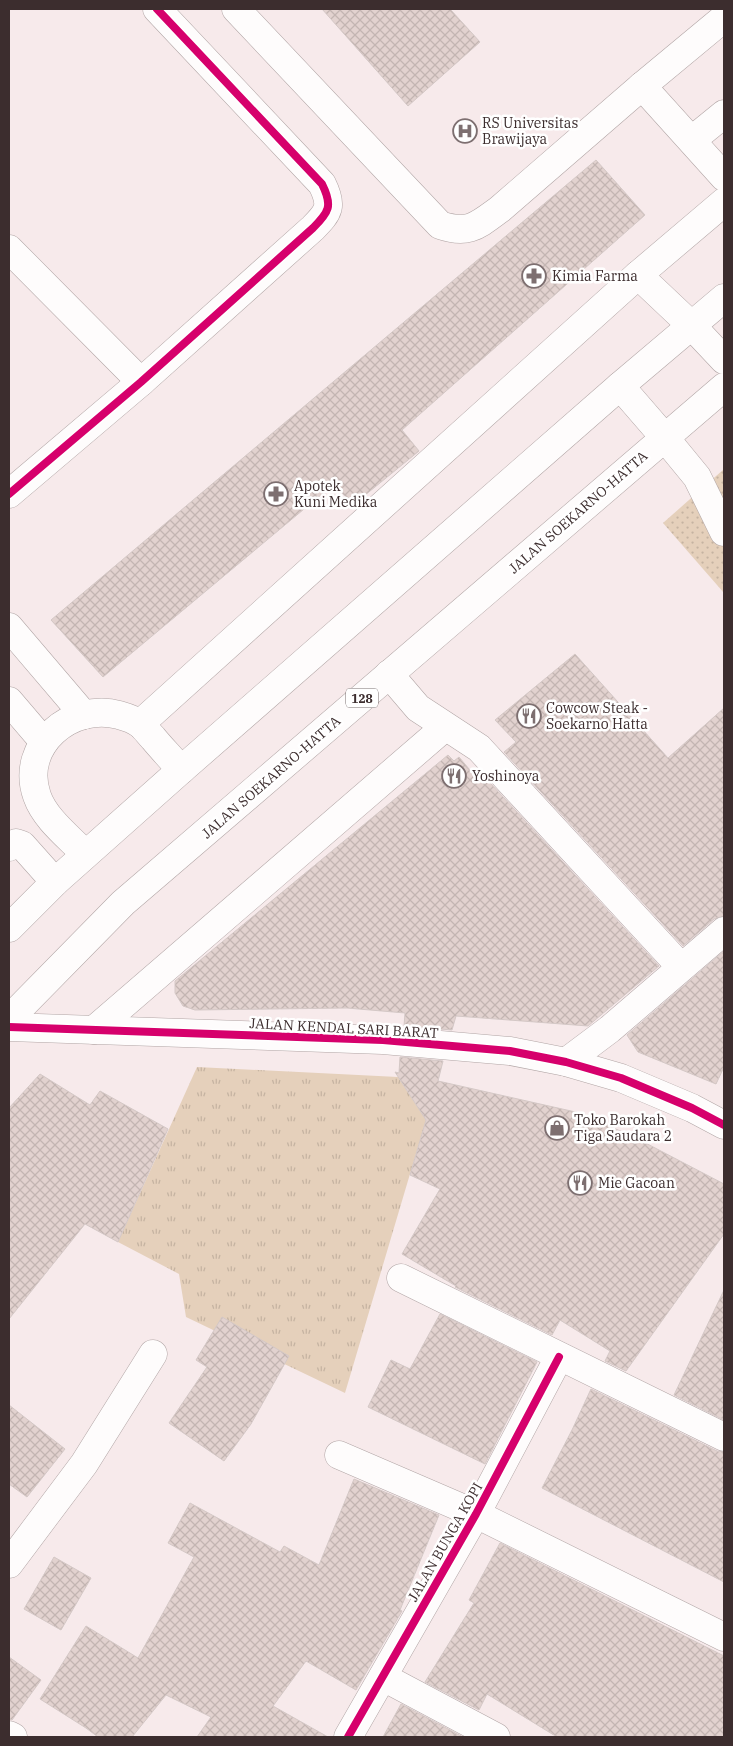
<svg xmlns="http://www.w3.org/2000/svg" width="733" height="1746" font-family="'IBM Plex Serif',serif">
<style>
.grass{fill:url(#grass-tufts)}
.park{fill:url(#park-dots)}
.building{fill:url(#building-cross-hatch);stroke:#d4c8c6}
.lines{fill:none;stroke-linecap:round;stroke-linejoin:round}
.minor-casing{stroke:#b1a5a5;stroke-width:29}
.major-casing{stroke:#b1a5a5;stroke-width:29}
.minor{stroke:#fefcfc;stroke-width:28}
.major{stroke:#fefcfc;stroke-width:28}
.cycleway-casing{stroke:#fff;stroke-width:11}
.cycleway{stroke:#d6006c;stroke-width:8}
.labels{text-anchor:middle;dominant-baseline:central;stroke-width:5;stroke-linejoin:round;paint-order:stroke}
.shield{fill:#fff;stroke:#766c6d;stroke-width:1}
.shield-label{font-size:12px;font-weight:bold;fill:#3c2d2e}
.poi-label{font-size:14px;fill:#3c2d2e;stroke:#fff;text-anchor:start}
.street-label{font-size:14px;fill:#3c2d2e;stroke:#fff}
</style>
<defs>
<pattern id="grass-tufts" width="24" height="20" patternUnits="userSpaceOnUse" patternTransform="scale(1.25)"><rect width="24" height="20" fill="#e5d0bb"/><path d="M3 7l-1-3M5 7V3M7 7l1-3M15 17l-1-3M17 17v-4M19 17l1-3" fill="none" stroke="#c5b3a1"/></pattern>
<pattern id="park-dots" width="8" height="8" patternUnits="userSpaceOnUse" patternTransform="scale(1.25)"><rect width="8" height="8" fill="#e5d0bb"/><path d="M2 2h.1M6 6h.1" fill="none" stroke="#c5b3a1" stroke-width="1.8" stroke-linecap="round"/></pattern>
<pattern id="building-cross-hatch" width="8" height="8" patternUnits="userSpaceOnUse" patternTransform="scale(1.25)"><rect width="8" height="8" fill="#e2d2cf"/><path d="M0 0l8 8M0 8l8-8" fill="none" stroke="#c3b5b2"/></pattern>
</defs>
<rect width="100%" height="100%" fill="#f7eaeb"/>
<!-- grass -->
<path class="grass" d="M 197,1067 L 398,1077 L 426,1120 L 345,1393 L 186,1317 L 179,1274 L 118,1242 Z"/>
<!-- park -->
<path class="park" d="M 724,469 L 724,593 L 663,523 Z"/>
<!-- building -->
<g class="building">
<path d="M 322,9 L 450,9 L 480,42 L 408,106 Z"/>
<path d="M 596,160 L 645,215 L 402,430 L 419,451 L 353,505 L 334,484 L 103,677 L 51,620 Z"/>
<path d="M 575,654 L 668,758 L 724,708 L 724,916 L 714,919 L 683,946 L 504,752 L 516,742 L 495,720 Z"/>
<path d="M 448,755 L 454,761 L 459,757 L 475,776 L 480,772 L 659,966 L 588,1026 L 456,1016 L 452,1030 L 404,1026 L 405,1013 L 347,1008 L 195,1010 L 183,1006 L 175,993 L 175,981 Z"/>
<path d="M 724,951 L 724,1067 L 716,1084 L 638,1052 L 627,1035 Z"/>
<path d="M 400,1057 L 443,1061 L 438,1081 L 580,1113 L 636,1138 L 724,1184 L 724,1234 L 626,1371 L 605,1361 L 610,1351 L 560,1320 L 552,1335 L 455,1287 L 456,1286 L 402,1254 L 440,1189 L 410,1175 L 426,1120 L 395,1072 L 399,1073 Z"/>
<path d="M 40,1074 L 90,1105 L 100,1091 L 168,1129 L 118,1242 L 85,1224 L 9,1319 L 9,1108 Z"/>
<path d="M 724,1290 L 724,1420 L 674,1395 Z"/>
<path d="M 440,1314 L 537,1362 L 485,1464 L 368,1407 L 391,1360 L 410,1369 Z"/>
<path d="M 222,1317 L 289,1356 L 251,1424 L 224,1461 L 169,1423 L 207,1367 L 196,1360 Z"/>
<path d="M 591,1389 L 717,1451 L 724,1452 L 724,1582 L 542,1488 L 572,1430 Z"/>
<path d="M 9,1405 L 65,1449 L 27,1497 L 9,1484 Z"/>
<path d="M 354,1479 L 439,1515 L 400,1610 L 402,1611 L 356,1690 L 306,1661 L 273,1706 L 328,1737 L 197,1737 L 211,1717 L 166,1695 L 132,1737 L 98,1737 L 86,1728 L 40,1699 L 86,1626 L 138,1658 L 194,1557 L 168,1543 L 190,1503 L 280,1552 L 284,1546 L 319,1565 Z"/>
<path d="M 500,1543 L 724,1656 L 724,1737 L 557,1737 L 487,1694 L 479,1710 L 425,1682 L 474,1603 L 469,1600 Z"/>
<path d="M 54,1557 L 91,1578 L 61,1630 L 24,1609 Z"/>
<path d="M 9,1657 L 41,1680 L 12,1720 L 9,1719 Z"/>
<path d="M 401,1704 L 463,1737 L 383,1737 Z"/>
</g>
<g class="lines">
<!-- minor casing -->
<g class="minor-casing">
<g id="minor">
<path d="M 236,9 L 440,225 C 469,235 478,225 500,209 L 642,86 L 724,18"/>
<path d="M 642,86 L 724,177"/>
<path d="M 692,140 L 724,114"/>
<path d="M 9,249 L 141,382"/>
<path d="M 638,275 L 692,326 L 724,360"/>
<path d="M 665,438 L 697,477 L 724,532"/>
<path d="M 9,494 L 141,382 L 313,228 C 329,212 333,206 322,184 L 157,9"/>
<path d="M 9,627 L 84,715"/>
<path d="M 389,674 L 418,708 L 479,748 L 681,967"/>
<path d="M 9,701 L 44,742"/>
<path d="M 140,724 L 638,275 L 724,202"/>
<path d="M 9,847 L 16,843 L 22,845 L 55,882"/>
<path d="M 85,854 C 69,837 45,819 37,796 C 19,745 72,702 119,715 C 126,717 135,720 140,724 C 145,728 149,734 153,738 C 162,749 172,759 181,770"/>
<path d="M 9,1027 L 383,1040 L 510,1051 L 566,1062 L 621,1078 L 692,1108 L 724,1125"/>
<path d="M 94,1030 L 445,727"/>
<path d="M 566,1062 L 610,1029 L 724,931"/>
<path d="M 401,1278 L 724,1437"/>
<path d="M 339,1455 L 476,1514 L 724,1637"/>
<path d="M 9,1564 L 84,1464 L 153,1354"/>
<path d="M 383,1677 L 496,1737"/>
<path d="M 9,1735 L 13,1737"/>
<path d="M 348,1737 L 476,1514 L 559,1357"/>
</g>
</g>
<!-- major casing -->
<g class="major-casing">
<g id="major">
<path d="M 620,386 L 665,438"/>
<path d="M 9,928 L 55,882 L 181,770 L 620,386 L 724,298"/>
<path d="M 9,1019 L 123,903 L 724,387"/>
</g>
</g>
<!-- minor -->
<use href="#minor" class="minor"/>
<!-- major -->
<use href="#major" class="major"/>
<!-- cycleway casing -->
<g class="cycleway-casing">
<g id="cycleway">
<path d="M 9,494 L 141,382 L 313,228 C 329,212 333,206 322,184 L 157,9"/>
<path d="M 9,1027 L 383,1040 L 510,1051 L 566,1062 L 621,1078 L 692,1108 L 724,1125"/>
<path d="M 348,1737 L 476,1514 L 559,1357"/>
</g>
</g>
<!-- cycleway -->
<use href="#cycleway" class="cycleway"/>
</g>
<!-- icons -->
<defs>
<g id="hospital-ring" transform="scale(1.25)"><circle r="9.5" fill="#fff" stroke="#7d6f70" stroke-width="1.5"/><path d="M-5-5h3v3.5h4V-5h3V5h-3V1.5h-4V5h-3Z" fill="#7d6f70"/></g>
<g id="pharmacy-ring" transform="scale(1.25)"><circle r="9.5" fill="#fff" stroke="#7d6f70" stroke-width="1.5"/><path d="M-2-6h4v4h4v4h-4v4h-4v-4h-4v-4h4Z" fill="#7d6f70"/></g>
<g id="restaurant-ring" transform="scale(1.25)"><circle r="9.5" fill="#fff" stroke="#7d6f70" stroke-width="1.5"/><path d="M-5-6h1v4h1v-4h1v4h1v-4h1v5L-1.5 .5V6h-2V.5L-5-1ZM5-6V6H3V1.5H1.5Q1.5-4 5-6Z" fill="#7d6f70"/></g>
<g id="shop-ring" transform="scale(1.25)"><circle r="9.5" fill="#fff" stroke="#7d6f70" stroke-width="1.5"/><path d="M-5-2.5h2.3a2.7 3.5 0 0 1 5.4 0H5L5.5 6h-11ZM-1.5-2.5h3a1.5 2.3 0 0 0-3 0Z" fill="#7d6f70"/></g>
</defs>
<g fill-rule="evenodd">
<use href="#hospital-ring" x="465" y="131"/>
<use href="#pharmacy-ring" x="534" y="276"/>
<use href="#pharmacy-ring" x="276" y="494"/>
<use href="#restaurant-ring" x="529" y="716"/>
<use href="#restaurant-ring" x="454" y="776"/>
<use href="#shop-ring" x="557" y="1128"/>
<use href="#restaurant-ring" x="580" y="1183"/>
</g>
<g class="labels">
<!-- shield labels -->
<rect class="shield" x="346" y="688.5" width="32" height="19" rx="4"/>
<g class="shield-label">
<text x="362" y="698">128</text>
</g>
<!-- poi labels -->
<g class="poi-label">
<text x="482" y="123">RS Universitas<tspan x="482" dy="16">Brawijaya</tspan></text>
<text x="552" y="276">Kimia Farma</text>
<text x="294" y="486">Apotek<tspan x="294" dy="16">Kuni Medika</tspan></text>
<text x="546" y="708">Cowcow Steak -<tspan x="546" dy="16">Soekarno Hatta</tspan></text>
<text x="472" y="776">Yoshinoya</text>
<text x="574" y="1120">Toko Barokah<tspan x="574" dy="16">Tiga Saudara 2</tspan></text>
<text x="598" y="1183">Mie Gacoan</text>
</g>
<!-- street labels -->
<g class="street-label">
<text transform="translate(578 512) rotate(-41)">JALAN SOEKARNO-HATTA</text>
<text transform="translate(271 777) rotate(-41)">JALAN SOEKARNO-HATTA</text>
<text transform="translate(344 1028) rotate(3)">JALAN KENDAL SARI BARAT</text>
<text transform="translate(445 1542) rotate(-60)">JALAN BUNGA KOPI</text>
</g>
</g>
<!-- border -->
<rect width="733" height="1746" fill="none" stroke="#3c2d2e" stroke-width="20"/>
</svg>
